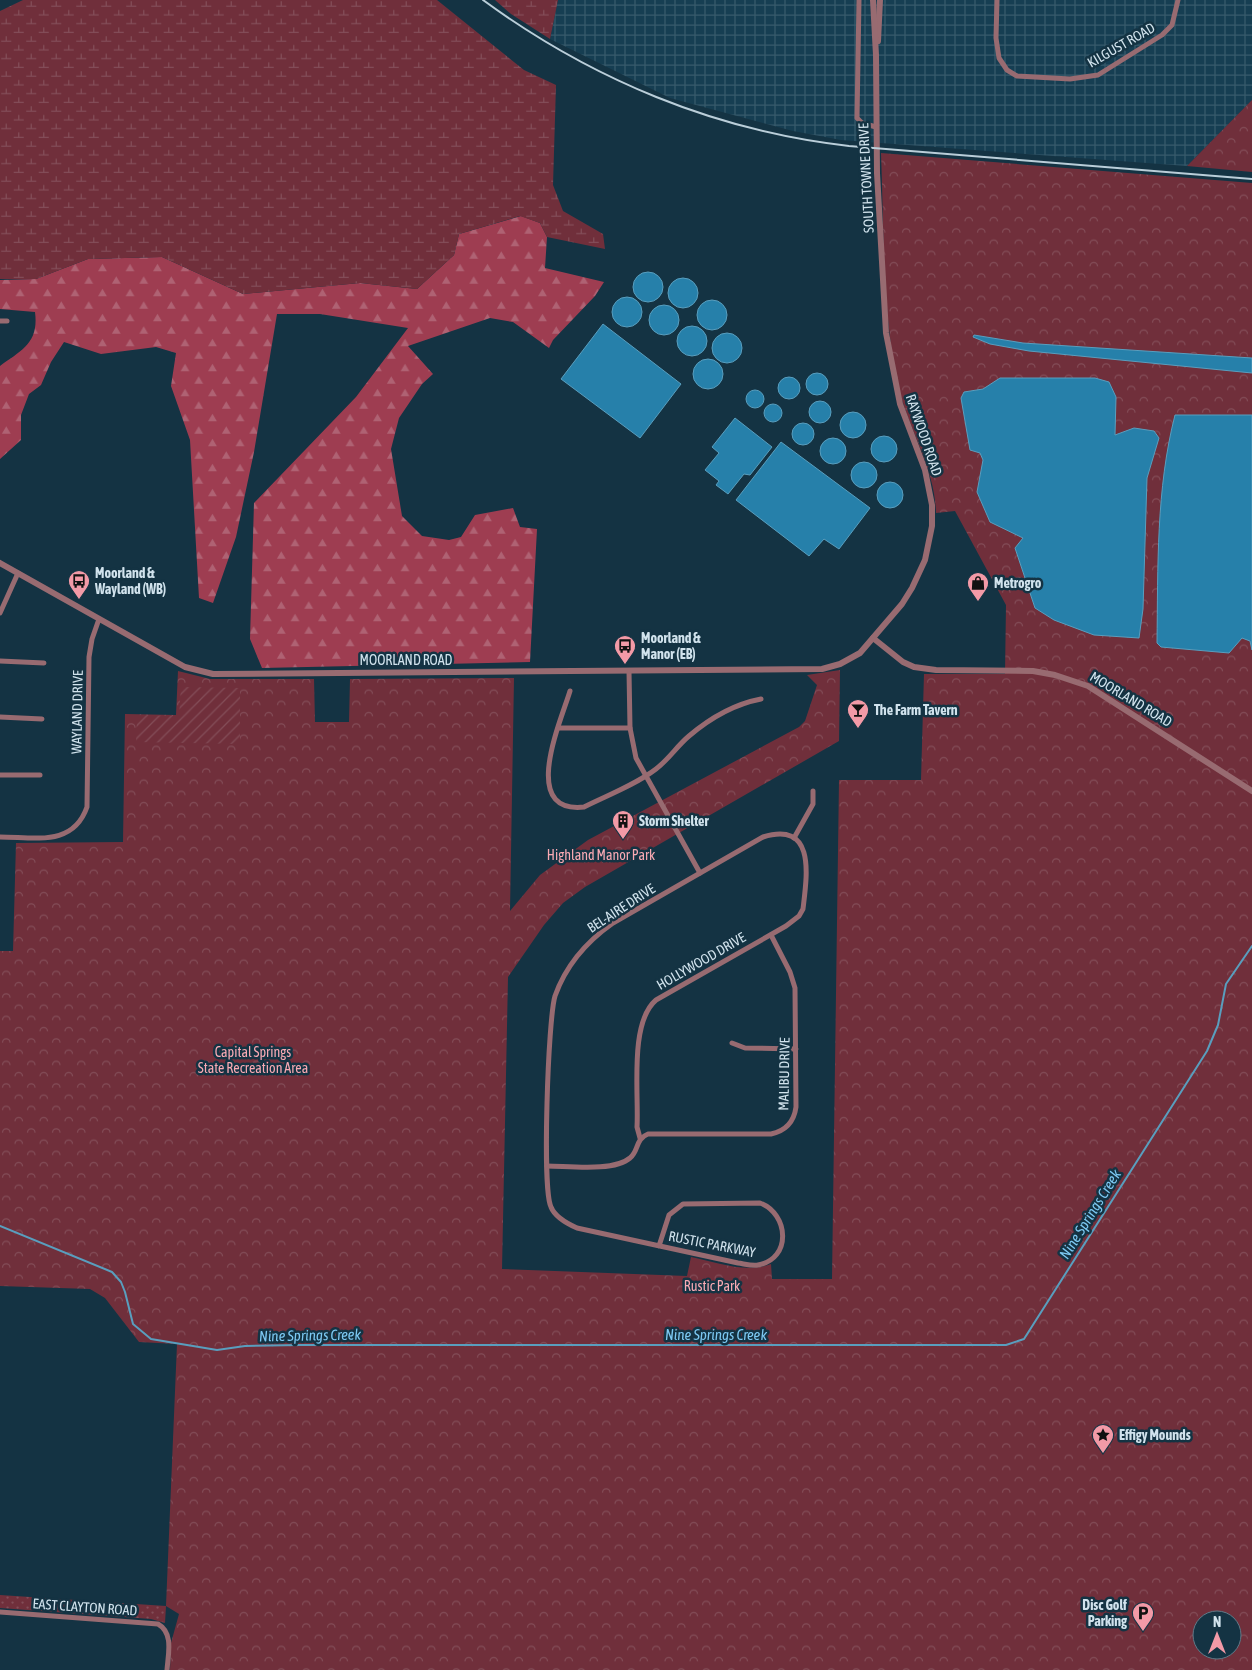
<svg xmlns="http://www.w3.org/2000/svg" width="1252" height="1670" font-family="'Asap Condensed',sans-serif">
<style>
.industrial{fill:url(#industrial-grid)}
.grass{fill:url(#grass-dots)}
.forest{fill:url(#forest-firs)}
.wetland{fill:url(#wetland-marsh)}
.park{fill:url(#park-crowns);fill-rule:evenodd}
.garden{fill:url(#garden-furrows)}
.water{fill:#2680aa;stroke:#599ebe}
.lines{fill:none;stroke-linecap:round;stroke-linejoin:round}
.stream{stroke:#599ebe;stroke-width:2}
.minor{stroke:#986b71;stroke-width:5}
.tertiary{stroke:#986b71;stroke-width:6}
.rail{stroke:#baced9;stroke-width:2}
.labels{text-anchor:middle;dominant-baseline:central;stroke-width:5;stroke-linejoin:round;paint-order:stroke}
.street-label{font-size:14px;fill:#d1e3ed;stroke:#143343}
.poi-label{font-size:14px;font-weight:bold;fill:#d1e3ed;stroke:#143343;text-anchor:start}
.park-label{font-size:14px;fill:#faaab4;stroke:#143343}
.water-label{font-size:15px;font-style:italic;fill:#7dc9f3;stroke:#143343}
</style>
<defs>
<pattern id="industrial-grid" width="8" height="8" patternUnits="userSpaceOnUse" patternTransform="scale(1.25)"><rect width="8" height="8" fill="#163e52"/><path d="M0 4h8M4 0v8" fill="none" stroke="#375a6b"/></pattern>
<pattern id="grass-dots" width="8" height="8" patternUnits="userSpaceOnUse" patternTransform="scale(1.25)"><rect width="8" height="8" fill="#702f3b"/><path d="M2 2h.1M6 6h.1" fill="none" stroke="#834d58" stroke-width="1.8" stroke-linecap="round"/></pattern>
<pattern id="forest-firs" width="22" height="20" patternUnits="userSpaceOnUse" patternTransform="scale(1.25)"><rect width="22" height="20" fill="#9e3d51"/><path d="M5 1l3.5 6h-7zM16 11l3.5 6h-7z" fill="#af6273"/></pattern>
<pattern id="wetland-marsh" width="20" height="14" patternUnits="userSpaceOnUse" patternTransform="scale(1.25)"><rect width="20" height="14" fill="#702f3b"/><path d="M1 5h8M5 5V1M11 12h8M15 12V8" fill="none" stroke="#834d58"/></pattern>
<pattern id="park-crowns" width="20" height="18" patternUnits="userSpaceOnUse" patternTransform="scale(1.25)"><rect width="20" height="18" fill="#702f3b"/><path d="M2 6a3 3 0 1 1 6 0M12 15a3 3 0 1 1 6 0" fill="none" stroke="#834d58"/></pattern>
<pattern id="garden-furrows" width="10" height="10" patternUnits="userSpaceOnUse" patternTransform="scale(1.25)"><rect width="10" height="10" fill="#702f3b"/><path d="M-1 1l2-2M0 10L10 0M9 11l2-2" fill="none" stroke="#834d58"/></pattern>
</defs>
<rect width="100%" height="100%" fill="#143343"/>
<!-- industrial -->
<path class="industrial" d="M 558,0 L 1252,0 L 1252,100 L 1187,166 L 841,140 L 793,131 L 670,98 L 605,66 L 550,39 Z"/>
<!-- grass -->
<path class="grass" d="M 0,1595 L 166,1606 L 165,1623 L 151,1619 L 0,1608 Z"/>
<!-- forest -->
<path class="forest" d="M 521,216 L 540,223 L 547,237 L 545,268 L 604,282 L 595,296 L 553,340 L 549,348 L 513,322 L 490,318 L 408,346 L 433,374 L 422,384 L 399,418 L 391,449 L 402,516 L 422,536 L 449,540 L 461,537 L 475,515 L 513,508 L 520,527 L 537,529 L 530,662 L 262,668 L 250,639 L 254,503 L 356,397 L 408,328 L 320,314 L 277,314 L 254,452 L 236,537 L 213,603 L 199,598 L 190,440 L 171,386 L 176,353 L 156,347 L 101,354 L 64,342 L 51,362 L 41,385 L 29,394 L 21,415 L 21,440 L 0,459 L 0,366 C 22,350 39,343 35,312 L 0,309 L 0,280 L 36,279 L 88,259 L 162,257 L 243,294 L 360,283 L 417,289 L 454,255 L 459,234 Z"/>
<!-- wetland -->
<g class="wetland">
<path d="M 23,0 L 437,0 L 524,70 L 556,85 L 553,185 L 563,211 L 603,234 L 605,249 L 547,237 L 540,223 L 520,216 L 459,234 L 454,255 L 417,289 L 360,283 L 243,294 L 162,257 L 88,259 L 36,279 L 0,279 L 0,11 Z"/>
<path d="M 495,0 L 558,0 L 550,39 L 511,14 Z"/>
</g>
<!-- park -->
<g class="park">
<path d="M 1252,100 L 1252,172 L 1187,166 Z"/>
<path d="M 881,153 L 1252,183 L 1252,1670 L 170,1670 L 171,1643 L 179,1614 L 166,1606 L 177,1344 L 139,1342 L 105,1298 L 90,1289 L 0,1286 L 0,951 L 13,951 L 16,843 L 123,842 L 125,714 L 176,715 L 178,671 L 210,679 L 314,679 L 315,722 L 349,722 L 350,679 L 514,678 L 510,911 L 540,875 L 588,840 L 799,727 L 805,721 L 817,685 L 807,675 L 840,670 L 839,741 L 585,887 L 563,903 L 544,925 L 508,977 L 502,1269 L 687,1276 L 691,1257 C 716,1262 746,1274 771,1264 L 772,1279 L 832,1279 L 839,780 L 921,780 L 924,674 L 1005,674 L 1006,605 L 955,511 L 936,513 C 935,467 908,429 898,385 C 882,312 884,228 881,153 ZM 1202,1620 L 1232,1620 L 1232,1650 L 1202,1650 Z"/>
</g>
<!-- garden -->
<path class="garden" d="M 181,687 L 240,688 L 240,744 L 136,742 L 137,715 L 179,716 Z"/>
<!-- water -->
<g class="water">
<circle cx="648" cy="287" r="15"/>
<circle cx="683" cy="293" r="15"/>
<circle cx="627" cy="312" r="15"/>
<circle cx="712" cy="315" r="15"/>
<circle cx="664" cy="320" r="15"/>
<path d="M 603,324 L 681,384 L 640,438 L 561,379 Z"/>
<circle cx="692" cy="341" r="15"/>
<circle cx="727" cy="348" r="15"/>
<path d="M 974,335 L 1023,343 L 1252,358 L 1252,373 L 1029,351 L 990,344 L 973,337 Z"/>
<circle cx="708" cy="374" r="15"/>
<circle cx="817" cy="384" r="11"/>
<circle cx="789" cy="388" r="11"/>
<path d="M 1000,378 L 1095,378 L 1109,382 L 1116,397 L 1115,435 L 1134,428 L 1154,431 L 1159,438 L 1147,478 L 1143,609 L 1139,638 L 1094,635 L 1054,620 L 1035,608 L 1015,548 L 1023,538 L 990,522 L 977,492 L 983,460 L 980,453 L 970,450 L 961,398 L 964,392 L 983,389 Z"/>
<circle cx="755" cy="399" r="9"/>
<circle cx="820" cy="412" r="11"/>
<circle cx="773" cy="413" r="9"/>
<circle cx="853" cy="425" r="13"/>
<path d="M 1175,415 L 1252,415 L 1252,650 L 1250,641 L 1242,638 L 1229,653 L 1161,647 L 1157,643 C 1158,567 1156,489 1175,415 Z"/>
<path d="M 735,418 L 772,447 L 750,475 L 744,474 L 728,494 L 716,485 L 719,481 L 705,470 L 719,453 L 712,447 Z"/>
<circle cx="803" cy="434" r="11"/>
<circle cx="884" cy="449" r="13"/>
<circle cx="833" cy="451" r="13"/>
<path d="M 781,442 L 870,508 L 839,549 L 824,539 L 809,556 L 736,500 Z"/>
<circle cx="864" cy="475" r="13"/>
<circle cx="890" cy="495" r="13"/>
</g>
<g class="lines">
<!-- stream -->
<path class="stream" d="M 0,1226 L 112,1272 L 121,1282 L 125,1292 L 133,1324 L 151,1339 L 217,1350 L 245,1346 L 300,1345 L 1006,1345 L 1024,1339 L 1207,1051 L 1218,1025 L 1226,984 L 1252,946"/>
<!-- minor -->
<g class="minor">
<path d="M 859,0 L 857,118 L 862,123 L 876,127"/>
<path d="M 997,0 L 996,38 L 999,58 L 1007,70 L 1017,76 L 1070,79 L 1098,75 L 1162,35 L 1172,25 L 1178,0"/>
<path d="M 0,321 L 7,321"/>
<path d="M 0,613 L 18,573"/>
<path d="M 0,661 L 44,663"/>
<path d="M 629,671 L 630,728 L 636,758 L 700,873"/>
<path d="M 570,691 C 561,721 519,814 584,807 C 608,795 635,785 656,769 C 669,759 677,746 689,736 C 709,719 735,704 761,699"/>
<path d="M 0,717 L 42,719"/>
<path d="M 559,728 L 630,728"/>
<path d="M 0,775 L 40,775"/>
<path d="M 0,837 C 35,837 73,847 87,807 L 89,657 L 92,639 L 99,619"/>
<path d="M 794,838 L 813,804 L 813,791"/>
<path d="M 732,1043 L 745,1048 L 796,1049"/>
<path d="M 640,1138 L 637,1127 C 639,1094 629,1023 656,1000 L 786,926 L 799,916 L 803,909 C 807,875 816,821 763,837 L 613,923 C 586,942 566,965 555,996 C 548,1019 542,1189 551,1207 C 555,1217 568,1224 577,1228 L 738,1263 C 745,1264 752,1266 758,1265 C 792,1259 789,1214 760,1203 L 683,1204 L 669,1215 L 659,1246"/>
<path d="M 547,1166 C 568,1166 614,1172 630,1158 C 639,1151 635,1139 648,1134 L 771,1134 C 785,1131 794,1122 796,1107 L 795,988 L 790,972 L 771,935"/>
<path d="M 0,1612 L 158,1624 C 174,1633 168,1655 167,1670"/>
</g>
<!-- tertiary -->
<g class="tertiary">
<path d="M 878,41 L 880,0"/>
<path d="M 0,563 L 185,667 L 213,674 L 822,669 L 840,664 L 860,653 L 902,604 L 912,588 L 925,560 L 932,526 L 932,505 L 925,470 L 900,404 L 886,333 L 877,173 L 876,55 L 873,0"/>
<path d="M 873,638 L 903,662 L 914,667 L 936,670 L 1033,671 L 1055,675 L 1088,686 L 1252,791"/>
</g>
<!-- rail -->
<path class="rail" d="M 483,0 C 591,79 715,131 849,146 L 1252,179"/>
</g>
<!-- icons -->
<defs>
<g id="bus-pin" transform="scale(1.125)"><path d="M0 17L-7.5 6A9.5 9.5 0 1 1 7.5 6Z" fill="#f39aa7" stroke="#143343"/><path d="M-5-6H5V4H4V6H2V4H-2V6H-4V4H-5ZM-3.5-4V0h7V-4ZM-3.5 1.2v1.5H-2V1.2ZM2 1.2v1.5H3.5V1.2Z" fill="#111"/></g>
<g id="shop-pin" transform="scale(1.125)"><path d="M0 17L-7.5 6A9.5 9.5 0 1 1 7.5 6Z" fill="#f39aa7" stroke="#143343"/><path d="M-5-2.5h2.3a2.7 3.5 0 0 1 5.4 0H5L5.5 6h-11ZM-1.5-2.5h3a1.5 2.3 0 0 0-3 0Z" fill="#111"/></g>
<g id="bar-pin" transform="scale(1.125)"><path d="M0 17L-7.5 6A9.5 9.5 0 1 1 7.5 6Z" fill="#f39aa7" stroke="#143343"/><path d="M-6-5H6L.8 .8V4.5H3.5V6h-7V4.5H-.8V.8Z" fill="#111"/></g>
<g id="building-pin" transform="scale(1.125)"><path d="M0 17L-7.5 6A9.5 9.5 0 1 1 7.5 6Z" fill="#f39aa7" stroke="#143343"/><path d="M-4-6H4V6H1V3H-1V6H-4ZM-2.5-4.3h1.7v1.8h-1.7ZM.8-4.3h1.7v1.8H.8ZM-2.5-1h1.7V.8h-1.7ZM.8-1h1.7V.8H.8Z" fill="#111"/></g>
<g id="sight-pin" transform="scale(1.125)"><path d="M0 17L-7.5 6A9.5 9.5 0 1 1 7.5 6Z" fill="#f39aa7" stroke="#143343"/><path d="M0-6L1.8-2.2L6-1.7L2.9 1.2L3.7 5.4L0 3.3L-3.7 5.4L-2.9 1.2L-6-1.7L-1.8-2.2Z" fill="#111"/></g>
<g id="parking-pin" transform="scale(1.125)"><path d="M0 17L-7.5 6A9.5 9.5 0 1 1 7.5 6Z" fill="#f39aa7" stroke="#143343"/><path d="M-3.5-5.5H1a3.5 3.5 0 0 1 0 7H-1V5.5H-3.5ZM-1-3.4V-.6H.8a1.4 1.4 0 0 0 0-2.8Z" fill="#111"/></g>
</defs>
<g fill-rule="evenodd">
<use href="#bus-pin" x="79" y="581"/>
<use href="#shop-pin" x="978" y="583"/>
<use href="#bus-pin" x="625" y="646"/>
<use href="#bar-pin" x="858" y="710"/>
<use href="#building-pin" x="623" y="821"/>
<use href="#sight-pin" x="1103" y="1435"/>
<use href="#parking-pin" x="1143" y="1613"/>
</g>
<g class="labels">
<!-- street labels -->
<g class="street-label">
<text transform="translate(1121 45) rotate(-30)">KILGUST ROAD</text>
<text transform="translate(866 178) rotate(-93)">SOUTH TOWNE DRIVE</text>
<text transform="translate(924 435) rotate(71)">RAYWOOD ROAD</text>
<text x="406" y="660">MOORLAND ROAD</text>
<text transform="translate(1131 699) rotate(31)">MOORLAND ROAD</text>
<text transform="translate(77 712) rotate(-89)">WAYLAND DRIVE</text>
<text transform="translate(621 908) rotate(-33)">BEL-AIRE DRIVE</text>
<text transform="translate(701 961) rotate(-30)">HOLLYWOOD DRIVE</text>
<text transform="translate(784 1074) rotate(-89)">MALIBU DRIVE</text>
<text transform="translate(712 1244) rotate(11)">RUSTIC PARKWAY</text>
<text transform="translate(85 1607) rotate(4)">EAST CLAYTON ROAD</text>
</g>
<!-- poi labels -->
<g class="poi-label">
<text x="95" y="573">Moorland &amp;<tspan x="95" dy="16">Wayland (WB)</tspan></text>
<text x="994" y="583">Metrogro</text>
<text x="641" y="638">Moorland &amp;<tspan x="641" dy="16">Manor (EB)</tspan></text>
<text x="874" y="710">The Farm Tavern</text>
<text x="639" y="821">Storm Shelter</text>
<text x="1119" y="1435">Effigy Mounds</text>
<text x="1127" y="1605" text-anchor="end">Disc Golf<tspan x="1127" dy="16">Parking</tspan></text>
</g>
<!-- park labels -->
<g class="park-label">
<text x="601" y="855">Highland Manor Park</text>
<text x="253" y="1052">Capital Springs<tspan x="253" dy="16">State Recreation Area</tspan></text>
<text x="712" y="1286">Rustic Park</text>
</g>
<!-- water labels -->
<g class="water-label">
<text transform="translate(1090 1214) rotate(-58)">Nine Springs Creek</text>
<text x="716" y="1334">Nine Springs Creek</text>
<text transform="translate(310 1335) rotate(-1)">Nine Springs Creek</text>
</g>
</g>
<!-- north arrow -->
<g transform="translate(1217 1635)"><circle r="24" fill="#143343" stroke="#607987"/>
<path d="M0-4L9 19L0 12L-9 19Z" fill="#f39aa7"/>
<text y="-8" font-size="14" font-weight="bold" text-anchor="middle" fill="#d1e3ed">N</text>
</g>
</svg>
